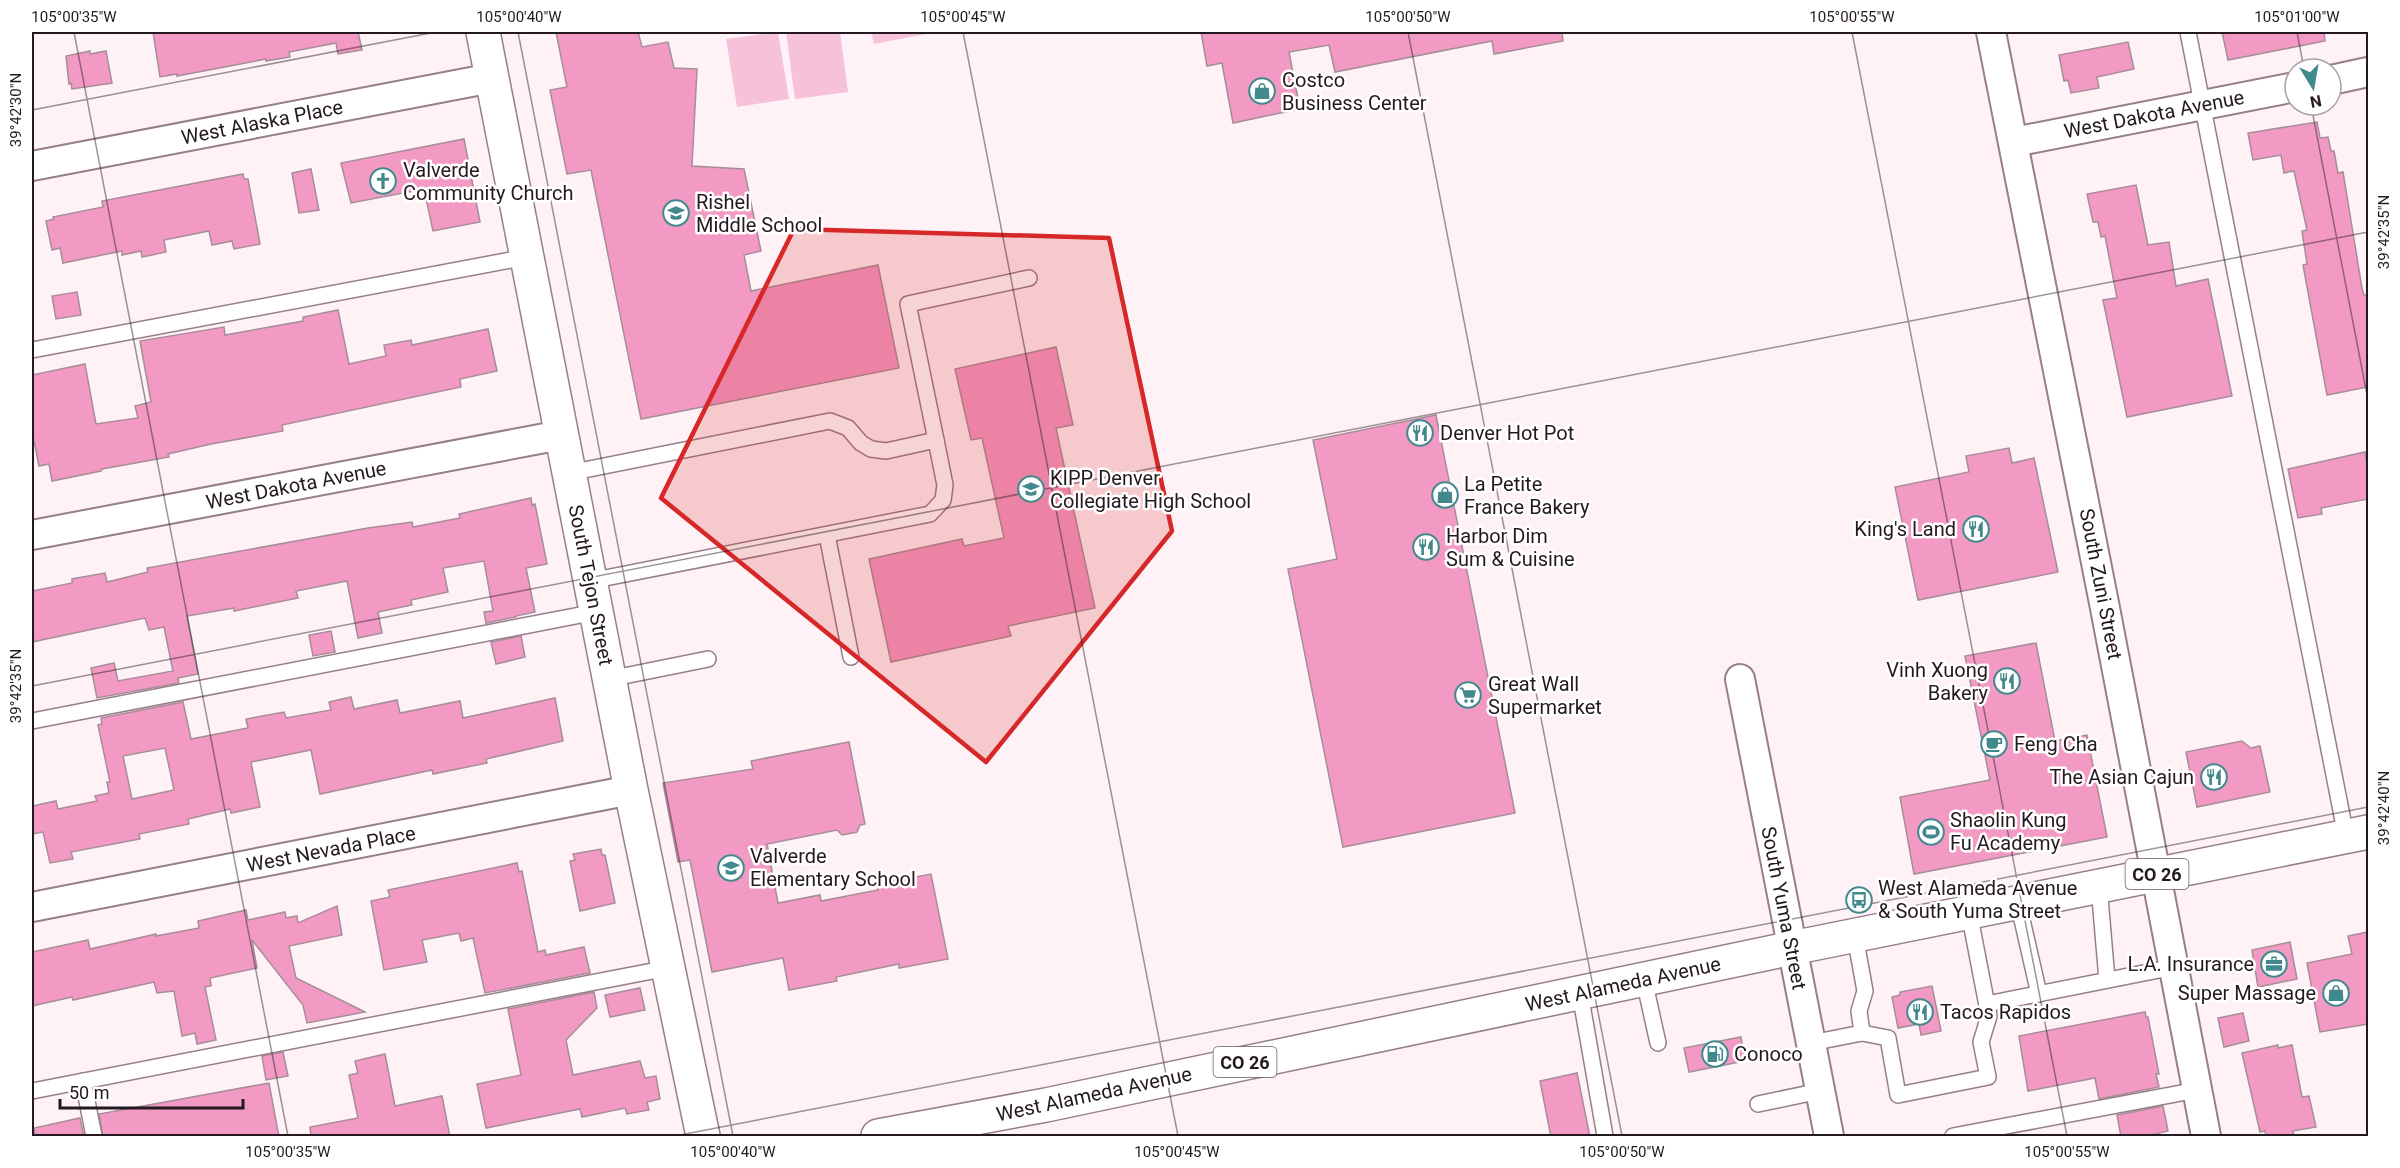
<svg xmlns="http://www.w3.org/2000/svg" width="2400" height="1168" font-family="Roboto,sans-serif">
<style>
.green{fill:#f6c2d9}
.building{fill:#f39ac4;stroke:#a68d98;stroke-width:1.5;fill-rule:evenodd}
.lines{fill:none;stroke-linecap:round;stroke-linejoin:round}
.service-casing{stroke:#977e89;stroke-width:18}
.minor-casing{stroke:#977e89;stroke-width:32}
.tertiary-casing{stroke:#977e89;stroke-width:36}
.primary-casing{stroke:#977e89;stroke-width:36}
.service{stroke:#fff;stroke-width:15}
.minor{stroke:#fff;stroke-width:28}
.tertiary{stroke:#fff;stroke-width:33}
.primary{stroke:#fff;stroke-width:33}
.marked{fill:#d62828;fill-opacity:0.2;stroke:#d62828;stroke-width:4.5;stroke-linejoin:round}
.ticks{fill:none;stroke:#23191e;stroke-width:1.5;stroke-opacity:0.45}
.labels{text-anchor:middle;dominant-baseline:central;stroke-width:5;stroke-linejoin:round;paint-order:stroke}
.shield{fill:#fff;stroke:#655e62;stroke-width:1.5}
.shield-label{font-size:18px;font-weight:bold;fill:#23191e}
.poi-label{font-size:20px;fill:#23191e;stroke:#fff;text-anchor:start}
.street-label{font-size:20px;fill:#23191e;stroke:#fff}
.neatline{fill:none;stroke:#23191e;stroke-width:2}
.ticks-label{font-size:15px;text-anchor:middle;fill:#23191e}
</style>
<rect width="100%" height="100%" fill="#fef2f7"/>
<!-- green -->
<g class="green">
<path d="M 778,32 L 789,99 L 737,107 L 726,39 Z"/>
<path d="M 786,32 L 840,32 L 848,92 L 795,99 Z"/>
<path d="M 871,32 L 936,32 L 874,44 Z"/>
</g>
<!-- building -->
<g class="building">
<path d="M 153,32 L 358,32 L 362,50 L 338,54 L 336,43 L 289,52 L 290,57 L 266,61 L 266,59 L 177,76 L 177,74 L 160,77 Z"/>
<path d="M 556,32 L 638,32 L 642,47 L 668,42 L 674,68 L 697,69 L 692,166 L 744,169 L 761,251 L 744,255 L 751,291 L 878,265 L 899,368 L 641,419 L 591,170 L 567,174 L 550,90 L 567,87 Z"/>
<path d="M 1201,32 L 1562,32 L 1563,41 L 1494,54 L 1492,41 L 1335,72 L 1329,45 L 1289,52 L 1300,109 L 1233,123 L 1222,63 L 1207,66 Z"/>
<path d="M 2222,32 L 2324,32 L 2325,41 L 2228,60 Z"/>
<path d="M 2128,42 L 2134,69 L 2097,77 L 2099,88 L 2071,93 L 2068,80 L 2064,81 L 2059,55 Z"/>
<path d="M 90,51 L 90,54 L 106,51 L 112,83 L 72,89 L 71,83 L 69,84 L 66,56 Z"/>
<path d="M 2317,122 L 2320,138 L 2328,137 L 2331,151 L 2334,151 L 2338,173 L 2343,172 L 2362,288 L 2364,295 L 2368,295 L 2368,387 L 2327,395 L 2303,265 L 2307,264 L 2302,231 L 2307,230 L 2294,171 L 2284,173 L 2281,155 L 2253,160 L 2248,133 Z"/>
<path d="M 464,139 L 480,222 L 433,231 L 424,189 L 351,203 L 341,163 Z"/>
<path d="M 311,169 L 319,210 L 299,213 L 292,173 Z"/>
<path d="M 243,174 L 244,179 L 248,179 L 260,244 L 234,249 L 232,241 L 212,245 L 209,231 L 164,240 L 166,252 L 142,257 L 141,251 L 122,255 L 122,251 L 63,263 L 60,248 L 52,250 L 46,221 L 54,219 L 53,217 L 103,207 L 102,201 Z"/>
<path d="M 2136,185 L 2148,245 L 2169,242 L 2176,286 L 2208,279 L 2232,396 L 2127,417 L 2103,300 L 2117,298 L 2105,236 L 2101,237 L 2098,222 L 2093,222 L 2087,194 Z"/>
<path d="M 77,292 L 81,315 L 56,319 L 52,296 Z"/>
<path d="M 338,310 L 349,364 L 386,356 L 384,345 L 411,340 L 412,345 L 488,329 L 497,371 L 460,379 L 461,387 L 282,425 L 283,431 L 211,444 L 168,454 L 169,457 L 102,469 L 101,471 L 52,481 L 49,464 L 39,466 L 32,431 L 32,375 L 85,364 L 96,424 L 138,418 L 135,406 L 151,402 L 140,341 L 224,327 L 225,335 L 303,321 L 303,317 Z"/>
<path d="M 1056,347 L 1073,425 L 1056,428 L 1095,608 L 1008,626 L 1011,636 L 891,662 L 869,559 L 962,539 L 964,546 L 1004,538 L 982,438 L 971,440 L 955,369 Z"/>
<path d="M 1436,415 L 1515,813 L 1343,847 L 1288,569 L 1337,559 L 1313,440 Z"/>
<path d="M 2009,448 L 2012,463 L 2034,458 L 2058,572 L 1918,600 L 1895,487 L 1969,472 L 1966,456 Z"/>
<path d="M 2365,452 L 2368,471 L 2368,499 L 2321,508 L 2322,514 L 2298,518 L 2288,469 Z"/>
<path d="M 531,498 L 532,505 L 535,504 L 547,564 L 526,568 L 535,612 L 516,616 L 516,617 L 486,623 L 484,612 L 493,611 L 484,561 L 443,568 L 448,592 L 411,600 L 412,605 L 378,612 L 382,633 L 358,638 L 347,581 L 296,591 L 298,598 L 234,611 L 234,608 L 187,616 L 198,674 L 178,678 L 179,683 L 97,698 L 91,668 L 114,663 L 118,681 L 173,671 L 164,627 L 149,630 L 145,618 L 32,642 L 32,591 L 72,583 L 72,579 L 105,573 L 107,582 L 148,572 L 147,568 L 368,528 L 412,522 L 413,527 L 460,518 L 459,514 Z"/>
<path d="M 331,631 L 335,652 L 313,656 L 309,635 Z"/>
<path d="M 521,636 L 525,657 L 496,664 L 491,642 Z"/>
<path d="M 2036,643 L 2055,741 L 2087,735 L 2107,837 L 1914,874 L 1900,797 L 1990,780 L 1965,656 Z"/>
<path d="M 351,697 L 354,709 L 397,700 L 400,713 L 460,701 L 463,718 L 555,698 L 563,741 L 486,759 L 487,763 L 433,774 L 432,770 L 320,794 L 311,750 L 251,762 L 260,807 L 231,813 L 230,809 L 188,819 L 189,824 L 139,834 L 140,839 L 71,852 L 73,859 L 50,863 L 43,832 L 32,834 L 32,806 L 56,801 L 58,809 L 97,801 L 95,796 L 109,793 L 107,782 L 110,782 L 98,725 L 102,724 L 101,718 L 183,702 L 191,739 L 248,728 L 246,719 L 284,712 L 286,718 L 331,710 L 329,702 ZM 165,748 L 174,790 L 132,799 L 123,756 Z"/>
<path d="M 2242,741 L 2251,748 L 2260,746 L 2270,792 L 2197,807 L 2186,752 Z"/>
<path d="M 849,742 L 865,824 L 860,825 L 857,832 L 842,835 L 837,830 L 767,844 L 778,903 L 820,895 L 821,901 L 878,890 L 877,884 L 931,874 L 948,959 L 899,968 L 899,964 L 836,977 L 837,981 L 789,990 L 783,958 L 712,972 L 690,860 L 678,862 L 663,783 L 753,769 L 751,761 Z"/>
<path d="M 601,849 L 602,855 L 605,855 L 615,903 L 580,911 L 570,861 L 575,860 L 573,854 Z"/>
<path d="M 517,863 L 519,872 L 522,871 L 538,952 L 545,950 L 546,955 L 584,947 L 590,973 L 485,993 L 473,938 L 461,941 L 459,933 L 422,940 L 427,962 L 384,970 L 371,901 L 390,897 L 388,890 Z"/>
<path d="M 337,906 L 342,935 L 289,946 L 296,978 L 365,1012 L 307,1023 L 303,1005 L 252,940 L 257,968 L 210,978 L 211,986 L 205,987 L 216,1040 L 197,1044 L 195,1033 L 182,1036 L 174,991 L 157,993 L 154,982 L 73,1000 L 72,997 L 32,1006 L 32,952 L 88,940 L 90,949 L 156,934 L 156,936 L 199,928 L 198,921 L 246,910 L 248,920 L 285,912 L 286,918 L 297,916 L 298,923 Z"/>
<path d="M 2368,932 L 2368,1024 L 2320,1032 L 2307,963 L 2352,954 L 2348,936 Z"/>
<path d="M 2290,942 L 2297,979 L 2258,987 L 2252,950 Z"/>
<path d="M 1932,986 L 1941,1031 L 1921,1035 L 1919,1024 L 1898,1028 L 1892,997 L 1900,995 L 1900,992 Z"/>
<path d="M 640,988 L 645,1010 L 610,1017 L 605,995 Z"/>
<path d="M 594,992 L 597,1008 L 566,1040 L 573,1075 L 640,1061 L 645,1078 L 656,1076 L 660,1099 L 647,1102 L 649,1110 L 627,1114 L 625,1108 L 582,1117 L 580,1109 L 486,1128 L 477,1084 L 521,1075 L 508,1009 Z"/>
<path d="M 2145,1012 L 2146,1017 L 2148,1017 L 2159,1074 L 2156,1074 L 2159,1087 L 2099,1099 L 2095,1078 L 2028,1091 L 2019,1036 Z"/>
<path d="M 2243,1013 L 2249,1041 L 2224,1047 L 2218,1018 Z"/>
<path d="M 1741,1037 L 1745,1061 L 1689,1072 L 1684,1048 Z"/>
<path d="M 2278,1045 L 2278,1048 L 2292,1045 L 2302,1097 L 2309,1096 L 2316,1127 L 2293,1131 L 2294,1137 L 2266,1137 L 2265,1131 L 2260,1132 L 2242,1053 Z"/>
<path d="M 283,1052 L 288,1076 L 266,1080 L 262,1056 Z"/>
<path d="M 385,1054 L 395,1106 L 442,1096 L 450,1137 L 311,1137 L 310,1127 L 358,1118 L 349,1075 L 358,1073 L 355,1061 Z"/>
<path d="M 1577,1073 L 1590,1137 L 1551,1137 L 1540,1081 Z"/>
<path d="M 269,1083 L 279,1137 L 103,1137 L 99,1114 Z"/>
<path d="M 2163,1106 L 2168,1131 L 2142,1137 L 2121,1137 L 2117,1115 Z"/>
<path d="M 80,1118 L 84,1137 L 35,1137 L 34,1128 Z"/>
</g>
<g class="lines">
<!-- service casing -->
<g class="service-casing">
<g id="service">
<path d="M 2188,32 L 2346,836"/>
<path d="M 32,350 L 527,257"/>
<path d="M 936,440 L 908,304 L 1029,278"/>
<path d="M 569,473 L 830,421 L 848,428 L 861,443 L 871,449 L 886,451 L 936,440 L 945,485 L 943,500 L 930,514 L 590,581"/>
<path d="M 827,535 L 851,657"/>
<path d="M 609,679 L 708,659"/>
<path d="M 32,721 L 596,612"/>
<path d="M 2099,886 L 2107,980"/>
<path d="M 2018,902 L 2039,994"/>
<path d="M 1644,980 L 1658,1043"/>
<path d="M 1580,993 L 1605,1136"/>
<path d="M 1987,1004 L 2174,967"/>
<path d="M 1862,1033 L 1888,1038 L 1898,1095 L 1988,1077 L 1981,1042 L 1989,1016 L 1969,912"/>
<path d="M 1811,1043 L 1862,1033 L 1859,1011 L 1865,991 L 1855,936"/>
<path d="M 83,1081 L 94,1136"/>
<path d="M 32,1091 L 668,968"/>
<path d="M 1758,1104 L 1820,1091"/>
<path d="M 1953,1136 L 2197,1090"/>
</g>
</g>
<!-- minor casing -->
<g class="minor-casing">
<g id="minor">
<path d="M 1991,32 L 2105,608 L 2206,1136"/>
<path d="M 2331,80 L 2368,72"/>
<path d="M 2014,142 L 2295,87"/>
<path d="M 32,166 L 492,78"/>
<path d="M 32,535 L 561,435"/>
<path d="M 1740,679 L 1829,1136"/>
<path d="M 32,907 L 631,790"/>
</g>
</g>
<!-- tertiary casing -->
<g class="tertiary-casing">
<path id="tertiary" d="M 483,32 L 631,790 L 703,1136"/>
</g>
<!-- primary casing -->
<g class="primary-casing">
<path id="primary" d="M 878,1136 L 1046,1105 L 1792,948 L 2368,832"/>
</g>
<!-- service -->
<use href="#service" class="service"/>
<!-- minor -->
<use href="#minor" class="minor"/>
<!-- tertiary -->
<use href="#tertiary" class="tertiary"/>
<!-- primary -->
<use href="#primary" class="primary"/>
</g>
<!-- marked area -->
<path class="marked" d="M 794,229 L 1109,238 L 1172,531 L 986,762 L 661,498 Z"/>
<!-- ticks -->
<path class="ticks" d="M 74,32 L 288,1136M 518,32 L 733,1136M 963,32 L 1178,1136M 1408,32 L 1622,1136M 1852,32 L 2067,1136M 2297,32 L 2304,69M 2311,105 L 2368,400M 32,110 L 436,32M 32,686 L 2368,232M 675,1136 L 2368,807"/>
<!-- icons -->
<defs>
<g id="shop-ring" transform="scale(1.35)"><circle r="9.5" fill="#fff" stroke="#41898d" stroke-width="1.5"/><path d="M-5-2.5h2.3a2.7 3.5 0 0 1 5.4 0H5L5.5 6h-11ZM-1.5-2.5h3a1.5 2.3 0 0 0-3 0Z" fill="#41898d"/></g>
<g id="church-ring" transform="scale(1.35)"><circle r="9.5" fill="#fff" stroke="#41898d" stroke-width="1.5"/><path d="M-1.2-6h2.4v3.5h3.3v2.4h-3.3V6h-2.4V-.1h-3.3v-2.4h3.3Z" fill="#41898d"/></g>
<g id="school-ring" transform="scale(1.35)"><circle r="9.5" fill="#fff" stroke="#41898d" stroke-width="1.5"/><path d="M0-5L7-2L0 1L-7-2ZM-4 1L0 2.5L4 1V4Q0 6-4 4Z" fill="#41898d"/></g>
<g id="restaurant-ring" transform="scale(1.35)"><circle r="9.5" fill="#fff" stroke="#41898d" stroke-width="1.5"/><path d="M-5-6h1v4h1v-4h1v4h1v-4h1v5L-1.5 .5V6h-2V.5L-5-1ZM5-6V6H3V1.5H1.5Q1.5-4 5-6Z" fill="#41898d"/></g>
<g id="supermarket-ring" transform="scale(1.35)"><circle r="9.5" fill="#fff" stroke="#41898d" stroke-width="1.5"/><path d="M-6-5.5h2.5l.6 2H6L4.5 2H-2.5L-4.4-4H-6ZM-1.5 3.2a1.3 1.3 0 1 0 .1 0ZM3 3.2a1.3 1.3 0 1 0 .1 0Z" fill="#41898d"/></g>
<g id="cafe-ring" transform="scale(1.35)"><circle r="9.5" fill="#fff" stroke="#41898d" stroke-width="1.5"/><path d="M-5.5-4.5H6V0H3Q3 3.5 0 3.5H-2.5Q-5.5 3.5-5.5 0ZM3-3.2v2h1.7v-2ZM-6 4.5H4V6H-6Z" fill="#41898d"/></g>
<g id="stadium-ring" transform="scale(1.35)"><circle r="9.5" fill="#fff" stroke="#41898d" stroke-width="1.5"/><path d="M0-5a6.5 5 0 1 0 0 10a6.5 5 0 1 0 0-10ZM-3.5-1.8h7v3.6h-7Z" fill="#41898d"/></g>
<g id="bus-ring" transform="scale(1.35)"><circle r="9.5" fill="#fff" stroke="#41898d" stroke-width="1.5"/><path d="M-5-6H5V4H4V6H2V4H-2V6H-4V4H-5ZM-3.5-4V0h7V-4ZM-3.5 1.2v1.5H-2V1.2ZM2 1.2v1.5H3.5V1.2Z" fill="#41898d"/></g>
<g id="office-ring" transform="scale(1.35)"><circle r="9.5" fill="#fff" stroke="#41898d" stroke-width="1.5"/><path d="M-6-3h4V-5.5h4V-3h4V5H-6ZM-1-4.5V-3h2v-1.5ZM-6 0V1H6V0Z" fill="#41898d"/></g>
<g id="fuel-ring" transform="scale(1.35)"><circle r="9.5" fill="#fff" stroke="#41898d" stroke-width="1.5"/><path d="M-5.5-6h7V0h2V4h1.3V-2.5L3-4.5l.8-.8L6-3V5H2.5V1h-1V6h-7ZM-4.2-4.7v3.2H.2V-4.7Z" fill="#41898d"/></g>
</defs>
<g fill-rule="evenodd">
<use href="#shop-ring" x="1262" y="91"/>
<use href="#church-ring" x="383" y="181"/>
<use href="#school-ring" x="676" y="213"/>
<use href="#restaurant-ring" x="1420" y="433"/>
<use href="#school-ring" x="1031" y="489"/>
<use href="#shop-ring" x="1445" y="495"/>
<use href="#restaurant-ring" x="1976" y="529"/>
<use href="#restaurant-ring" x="1426" y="547"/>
<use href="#restaurant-ring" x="2007" y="681"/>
<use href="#supermarket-ring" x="1468" y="695"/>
<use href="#cafe-ring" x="1994" y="744"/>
<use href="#restaurant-ring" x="2214" y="777"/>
<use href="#stadium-ring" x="1931" y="832"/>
<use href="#school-ring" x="731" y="868"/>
<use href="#bus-ring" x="1859" y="900"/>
<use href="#office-ring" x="2274" y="964"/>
<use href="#shop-ring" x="2336" y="993"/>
<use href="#restaurant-ring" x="1920" y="1012"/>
<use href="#fuel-ring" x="1715" y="1054"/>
</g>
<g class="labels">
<!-- shield labels -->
<g class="shield">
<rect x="2125.5" y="859" width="63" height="30" rx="4.5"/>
<rect x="1213.5" y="1047" width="63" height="30" rx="4.5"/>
</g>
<g class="shield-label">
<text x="2157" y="874">CO 26</text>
<text x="1245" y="1062">CO 26</text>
</g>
<!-- poi labels -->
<g class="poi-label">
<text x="1282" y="80">Costco<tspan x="1282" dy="23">Business Center</tspan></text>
<text x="403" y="170">Valverde<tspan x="403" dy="23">Community Church</tspan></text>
<text x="696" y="202">Rishel<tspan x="696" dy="23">Middle School</tspan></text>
<text x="1440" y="433">Denver Hot Pot</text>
<text x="1050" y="478">KIPP Denver<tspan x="1050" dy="23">Collegiate High School</tspan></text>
<text x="1464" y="484">La Petite<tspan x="1464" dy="23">France Bakery</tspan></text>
<text x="1956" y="529" text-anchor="end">King's Land</text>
<text x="1446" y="536">Harbor Dim<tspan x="1446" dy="23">Sum &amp; Cuisine</tspan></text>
<text x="1988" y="670" text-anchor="end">Vinh Xuong<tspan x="1988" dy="23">Bakery</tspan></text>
<text x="1488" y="684">Great Wall<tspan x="1488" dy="23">Supermarket</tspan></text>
<text x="2014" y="744">Feng Cha</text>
<text x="2194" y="777" text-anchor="end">The Asian Cajun</text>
<text x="1950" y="820">Shaolin Kung<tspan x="1950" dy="23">Fu Academy</tspan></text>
<text x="750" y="856">Valverde<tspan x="750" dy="23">Elementary School</tspan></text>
<text x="1878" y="888">West Alameda Avenue<tspan x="1878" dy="23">&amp; South Yuma Street</tspan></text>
<text x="2254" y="964" text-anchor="end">L.A. Insurance</text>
<text x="2316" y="993" text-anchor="end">Super Massage</text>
<text x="1940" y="1012">Tacos Rapidos</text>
<text x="1734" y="1054">Conoco</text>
</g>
<!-- street labels -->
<g class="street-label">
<text transform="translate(2154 114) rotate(-11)">West Dakota Avenue</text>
<text transform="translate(262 122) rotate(-11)">West Alaska Place</text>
<text transform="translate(296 485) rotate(-11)">West Dakota Avenue</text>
<text transform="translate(2101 584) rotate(79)">South Zuni Street</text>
<text transform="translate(591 585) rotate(79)">South Tejon Street</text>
<text transform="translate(331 849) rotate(-11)">West Nevada Place</text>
<text transform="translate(1784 908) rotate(79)">South Yuma Street</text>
<text transform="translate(1623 984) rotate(-12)">West Alameda Avenue</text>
<text transform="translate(1094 1094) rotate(-12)">West Alameda Avenue</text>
</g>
</g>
<!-- border -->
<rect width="2400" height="1168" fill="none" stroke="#ffffff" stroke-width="66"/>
<!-- north arrow -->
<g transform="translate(2313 87) rotate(169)"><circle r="28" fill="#ffffff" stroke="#a7a3a5" stroke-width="1.5"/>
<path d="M0-4.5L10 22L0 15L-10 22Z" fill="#41898d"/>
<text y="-9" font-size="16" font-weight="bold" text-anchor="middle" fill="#23191e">N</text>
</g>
<!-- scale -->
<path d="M60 1099v9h183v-9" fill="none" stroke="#23191e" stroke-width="3"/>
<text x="69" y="1099" font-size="18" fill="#23191e" stroke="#ffffff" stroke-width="4.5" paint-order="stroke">50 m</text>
<rect x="33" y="33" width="2334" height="1102" class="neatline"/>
<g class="ticks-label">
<text x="74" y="22">105°00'35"W</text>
<text x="519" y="22">105°00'40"W</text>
<text x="963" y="22">105°00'45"W</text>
<text x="1408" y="22">105°00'50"W</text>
<text x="1852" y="22">105°00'55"W</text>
<text x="2297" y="22">105°01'00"W</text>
<text transform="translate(16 110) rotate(-90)" y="5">39°42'30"N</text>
<text transform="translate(2384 232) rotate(-90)" y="5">39°42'35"N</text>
<text transform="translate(16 686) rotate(-90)" y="5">39°42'35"N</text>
<text transform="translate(2384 808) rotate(-90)" y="5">39°42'40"N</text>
<text x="288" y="1157">105°00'35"W</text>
<text x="733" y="1157">105°00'40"W</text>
<text x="1177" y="1157">105°00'45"W</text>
<text x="1622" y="1157">105°00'50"W</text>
<text x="2067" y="1157">105°00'55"W</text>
</g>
</svg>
